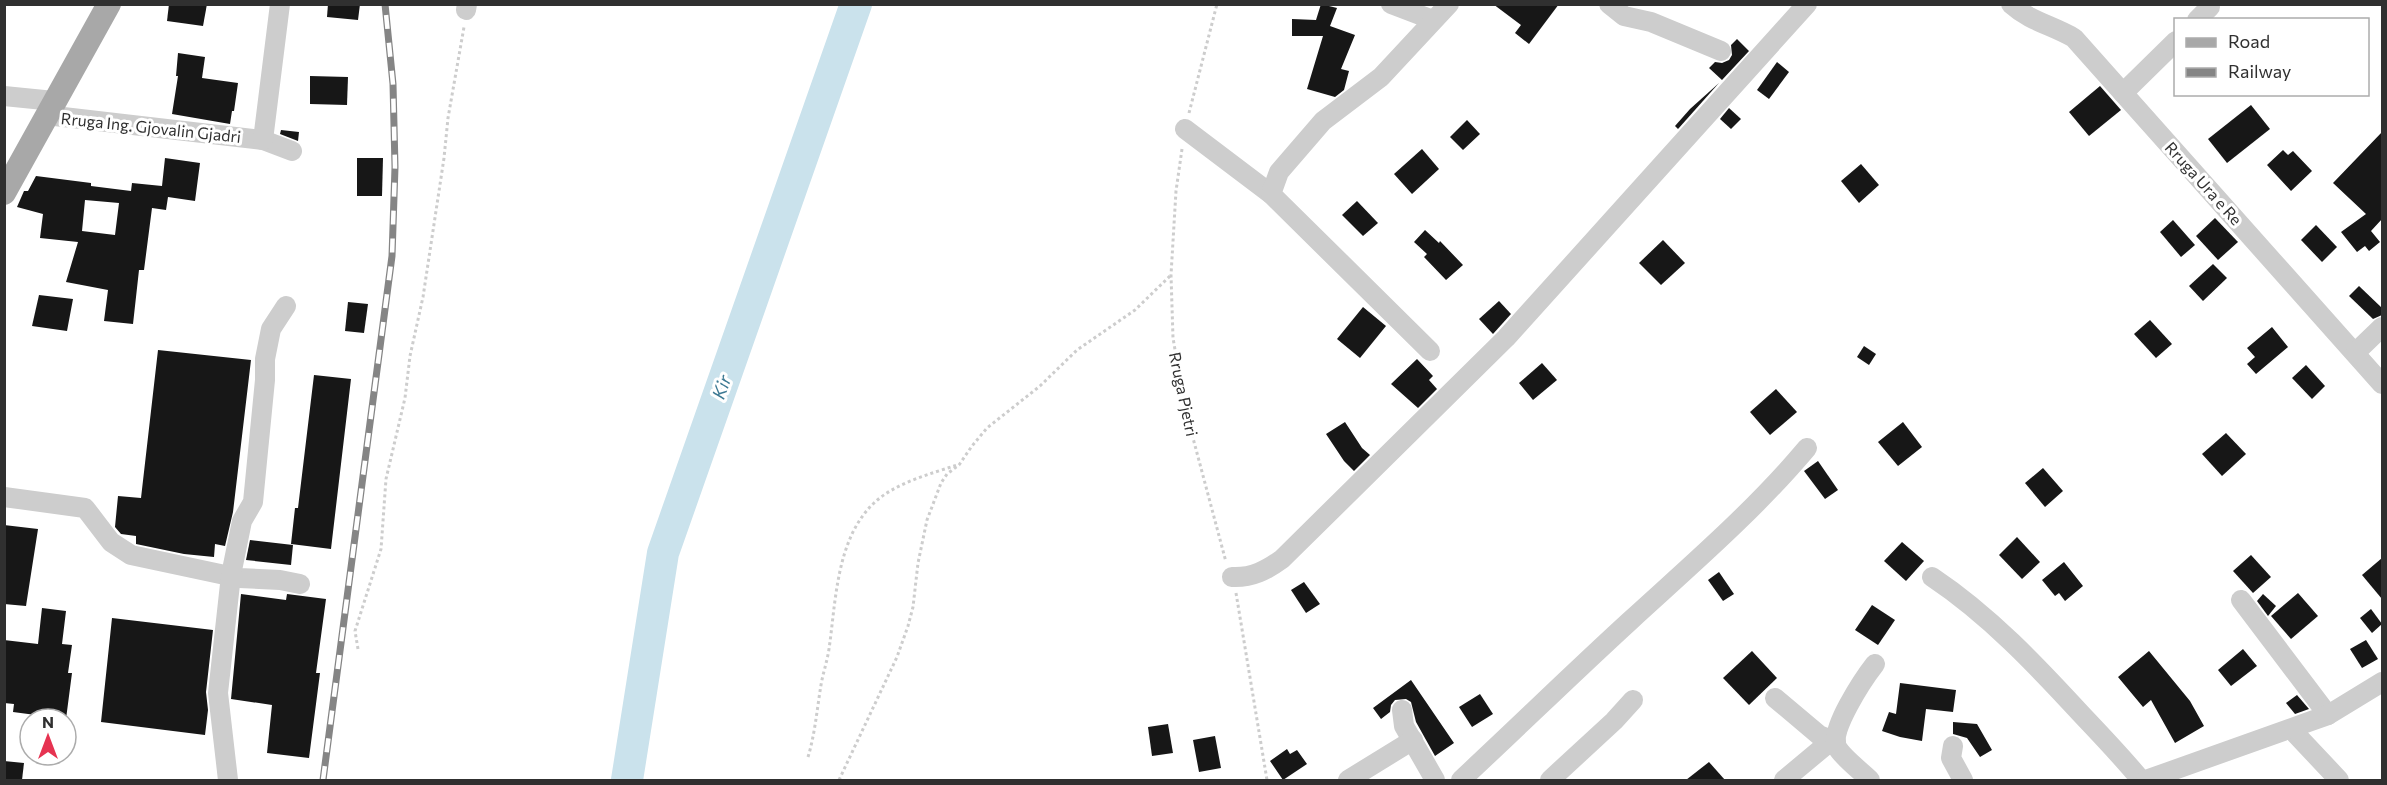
<svg xmlns="http://www.w3.org/2000/svg" width="2387" height="785" font-family="Commissioner,sans-serif">
<style>
.lines{fill:none;stroke-linecap:round;stroke-linejoin:round}
.river{stroke:#cae2ec;stroke-width:32}
.building{fill:#171717;fill-rule:evenodd}
.path{stroke:#cdcdcd;stroke-width:3;stroke-dasharray:3 3;stroke-linecap:butt}
.minor{stroke:#cdcdcd;stroke-width:20}
.major{stroke:#a8a8a8;stroke-width:24}
.rail-casing{stroke:#858585;stroke-width:7}
.rail{stroke:#fff;stroke-width:4.5;stroke-dasharray:14;stroke-linecap:butt}
.labels{text-anchor:middle;dominant-baseline:central;stroke-width:6;stroke-linejoin:round;paint-order:stroke}
.street-label{font-size:16px;fill:#303030;stroke:#fff}
.water-label{font-size:18px;font-style:italic;fill:#3d7993;stroke:#fff}
</style>
<rect width="100%" height="100%" fill="#fff"/>
<g class="lines">
<!-- river -->
<path class="river" d="M 627,780 L 663,553 L 856,4"/>
</g>
<!-- building -->
<g class="building">
<path d="M 169,4 L 207,4 L 203,26 L 167,21 Z"/>
<path d="M 328,4 L 360,4 L 358,20 L 327,17 Z"/>
<path d="M 1321,4 L 1337,8 L 1330,26 L 1355,35 L 1341,69 L 1349,71 L 1344,90 L 1335,97 L 1307,89 L 1323,36 L 1292,36 L 1292,19 L 1316,20 Z"/>
<path d="M 1493,4 L 1559,4 L 1529,44 L 1515,33 L 1521,25 Z"/>
<path d="M 1737,39 L 1749,51 L 1722,80 L 1709,68 L 1715,62 L 1722,63 L 1729,60 L 1732,55 L 1731,45 Z"/>
<path d="M 178,53 L 205,57 L 202,78 L 238,83 L 234,111 L 232,111 L 230,124 L 172,114 L 178,76 L 176,76 Z"/>
<path d="M 1777,62 L 1789,72 L 1769,99 L 1757,90 Z"/>
<path d="M 310,76 L 348,77 L 347,105 L 310,104 Z"/>
<path d="M 1719,83 L 1678,129 L 1675,126 L 1690,109 Z"/>
<path d="M 2100,86 L 2121,110 L 2089,136 L 2069,112 Z"/>
<path d="M 2251,105 L 2270,129 L 2227,163 L 2208,139 Z"/>
<path d="M 1729,108 L 1741,119 L 1731,129 L 1720,119 Z"/>
<path d="M 1467,120 L 1480,134 L 1463,150 L 1450,137 Z"/>
<path d="M 281,130 L 299,132 L 298,141 L 280,134 Z"/>
<path d="M 2382,132 L 2382,219 L 2371,231 L 2380,242 L 2369,251 L 2365,246 L 2357,252 L 2341,232 L 2366,214 L 2333,183 Z"/>
<path d="M 1422,149 L 1439,169 L 1412,194 L 1394,174 Z"/>
<path d="M 2283,150 L 2288,155 L 2293,151 L 2312,171 L 2291,191 L 2267,165 Z"/>
<path d="M 165,158 L 200,163 L 195,201 L 168,197 L 166,210 L 152,208 L 144,270 L 139,270 L 133,324 L 104,321 L 108,290 L 66,282 L 78,242 L 40,238 L 43,214 L 17,207 L 24,191 L 28,191 L 36,176 L 91,183 L 91,186 L 131,191 L 132,183 L 162,186 ZM 85,200 L 119,203 L 115,235 L 82,231 Z"/>
<path d="M 357,158 L 383,158 L 382,196 L 357,196 Z"/>
<path d="M 1861,164 L 1879,185 L 1859,203 L 1841,181 Z"/>
<path d="M 1357,201 L 1378,223 L 1363,236 L 1342,215 Z"/>
<path d="M 2215,218 L 2238,242 L 2218,260 L 2196,236 Z"/>
<path d="M 2173,220 L 2195,245 L 2181,257 L 2160,232 Z"/>
<path d="M 2316,225 L 2337,247 L 2322,262 L 2301,240 Z"/>
<path d="M 1425,230 L 1439,243 L 1440,241 L 1463,265 L 1446,280 L 1424,257 L 1427,254 L 1414,242 Z"/>
<path d="M 1663,240 L 1685,263 L 1661,285 L 1639,263 Z"/>
<path d="M 2213,264 L 2227,278 L 2203,301 L 2189,286 Z"/>
<path d="M 2359,286 L 2382,308 L 2382,315 L 2373,319 L 2349,296 Z"/>
<path d="M 39,295 L 73,299 L 67,331 L 32,326 Z"/>
<path d="M 1499,301 L 1511,314 L 1493,334 L 1479,319 Z"/>
<path d="M 348,302 L 368,304 L 364,333 L 345,331 Z"/>
<path d="M 1363,307 L 1386,326 L 1360,358 L 1337,339 Z"/>
<path d="M 2150,320 L 2172,344 L 2156,358 L 2134,334 Z"/>
<path d="M 2272,327 L 2288,347 L 2256,374 L 2247,364 L 2255,357 L 2247,348 Z"/>
<path d="M 1864,346 L 1876,354 L 1869,365 L 1857,357 Z"/>
<path d="M 158,350 L 251,360 L 233,512 L 225,546 L 215,544 L 214,557 L 184,554 L 136,544 L 136,536 L 121,534 L 115,527 L 118,496 L 141,498 Z"/>
<path d="M 1417,359 L 1433,376 L 1429,380 L 1437,389 L 1418,408 L 1391,384 Z"/>
<path d="M 1542,363 L 1557,380 L 1533,400 L 1519,383 Z"/>
<path d="M 2306,365 L 2325,386 L 2312,399 L 2292,378 Z"/>
<path d="M 314,375 L 351,379 L 331,549 L 291,544 L 295,508 L 298,508 Z"/>
<path d="M 1776,389 L 1797,412 L 1770,435 L 1750,412 Z"/>
<path d="M 1345,422 L 1362,448 L 1370,455 L 1354,471 L 1344,461 L 1326,434 Z"/>
<path d="M 1903,422 L 1922,447 L 1898,466 L 1878,442 Z"/>
<path d="M 2226,433 L 2246,454 L 2222,476 L 2202,454 Z"/>
<path d="M 1818,461 L 1838,490 L 1825,499 L 1804,471 Z"/>
<path d="M 2043,468 L 2063,491 L 2045,507 L 2025,483 Z"/>
<path d="M 4,525 L 38,529 L 26,606 L 4,604 Z"/>
<path d="M 2017,537 L 2040,562 L 2022,579 L 1999,555 Z"/>
<path d="M 250,540 L 293,545 L 291,565 L 246,560 Z"/>
<path d="M 1902,542 L 1924,561 L 1906,581 L 1884,561 Z"/>
<path d="M 2251,555 L 2271,577 L 2253,593 L 2233,571 Z"/>
<path d="M 2382,558 L 2382,599 L 2362,575 Z"/>
<path d="M 2064,562 L 2083,586 L 2065,601 L 2059,593 L 2055,596 L 2042,580 Z"/>
<path d="M 1719,572 L 1734,594 L 1723,601 L 1708,580 Z"/>
<path d="M 1304,582 L 1320,604 L 1306,613 L 1291,590 Z"/>
<path d="M 2298,593 L 2318,616 L 2291,639 L 2271,616 Z"/>
<path d="M 241,594 L 286,600 L 287,594 L 326,599 L 316,673 L 320,673 L 309,758 L 267,753 L 272,705 L 231,699 Z"/>
<path d="M 2263,594 L 2276,606 L 2268,616 L 2257,601 Z"/>
<path d="M 1872,605 L 1895,620 L 1878,645 L 1855,630 Z"/>
<path d="M 42,608 L 66,611 L 62,644 L 72,645 L 68,673 L 72,673 L 66,719 L 13,712 L 14,704 L 4,703 L 4,640 L 38,644 Z"/>
<path d="M 2371,609 L 2382,624 L 2372,633 L 2360,618 Z"/>
<path d="M 112,618 L 213,630 L 206,692 L 208,710 L 205,735 L 101,722 Z"/>
<path d="M 2366,640 L 2378,659 L 2362,668 L 2350,649 Z"/>
<path d="M 2243,649 L 2257,666 L 2231,686 L 2218,670 Z"/>
<path d="M 1752,651 L 1777,678 L 1749,705 L 1723,678 Z"/>
<path d="M 2149,651 L 2190,701 L 2204,726 L 2175,743 L 2151,700 L 2143,707 L 2118,677 Z"/>
<path d="M 1411,680 L 1454,743 L 1435,756 L 1416,722 L 1411,702 L 1406,699 L 1395,700 L 1391,705 L 1390,712 L 1381,719 L 1373,708 Z"/>
<path d="M 1900,683 L 1956,690 L 1953,712 L 1926,709 L 1922,741 L 1900,737 L 1882,731 L 1889,712 L 1896,714 Z"/>
<path d="M 1480,694 L 1493,714 L 1472,727 L 1459,707 Z"/>
<path d="M 2297,695 L 2309,709 L 2295,714 L 2286,703 Z"/>
<path d="M 1953,722 L 1977,724 L 1992,750 L 1980,757 L 1967,738 L 1953,734 Z"/>
<path d="M 1168,724 L 1173,753 L 1152,756 L 1148,727 Z"/>
<path d="M 1215,736 L 1221,768 L 1199,772 L 1193,740 Z"/>
<path d="M 1287,749 L 1290,754 L 1297,750 L 1307,764 L 1283,780 L 1270,761 Z"/>
<path d="M 4,761 L 24,763 L 22,780 L 4,780 Z"/>
<path d="M 1709,762 L 1725,780 L 1686,780 Z"/>
</g>
<g class="lines">
<!-- path -->
<g class="path">
<path d="M 1189,113 L 1217,4"/>
<path d="M 1182,149 L 1176,191 L 1171,275 L 1173,338 L 1185,408 L 1226,562"/>
<path d="M 1236,593 L 1267,780"/>
<path d="M 358,649 L 355,631 L 381,549 L 386,479 L 405,398 L 410,356 L 423,297 L 444,158 L 448,118 L 464,27"/>
<path d="M 808,757 C 815,734 817,709 821,685 C 823,673 827,662 829,649 C 836,601 836,539 874,503 C 895,483 930,474 957,465"/>
<path d="M 839,780 L 897,657 L 908,626 L 913,607 L 918,563 L 927,520 L 941,483 L 947,474 L 959,465 L 972,446 L 987,428 L 1040,386 L 1077,350 L 1135,310 L 1170,276"/>
</g>
<!-- minor -->
<g class="minor">
<path d="M 1391,4 L 1433,20"/>
<path d="M 1609,4 L 1624,16 L 1651,22 L 1721,51"/>
<path d="M 2011,4 C 2031,22 2052,25 2074,38 L 2382,384"/>
<path d="M 466,10 L 467,4"/>
<path d="M 2197,20 L 2210,7"/>
<path d="M 2123,93 L 2176,41"/>
<path d="M 4,96 L 54,101"/>
<path d="M 46,115 L 263,140 L 292,151"/>
<path d="M 1185,129 L 1271,194"/>
<path d="M 263,140 L 280,4"/>
<path d="M 1430,351 L 1271,194 L 1279,172 L 1323,121 L 1381,77 L 1449,4"/>
<path d="M 2356,352 L 2382,327"/>
<path d="M 4,497 L 85,508 L 111,542 L 131,555 L 239,578 L 280,580 L 300,584"/>
<path d="M 1232,577 C 1252,578 1267,570 1282,559 L 1506,338 L 1807,4"/>
<path d="M 1932,577 C 1989,615 2037,666 2083,716 C 2103,737 2123,758 2141,780"/>
<path d="M 2241,600 L 2328,715"/>
<path d="M 1775,698 L 1819,735 L 1836,742 L 1826,745 L 1784,780"/>
<path d="M 1402,710 L 1404,726 L 1435,780"/>
<path d="M 2292,730 L 2339,780"/>
<path d="M 1953,746 L 1951,758 L 1963,780"/>
<path d="M 228,780 L 218,693 L 231,575 L 242,521 L 253,502 L 265,380 L 265,359 L 271,329 L 286,306"/>
<path d="M 1348,780 L 1413,740"/>
<path d="M 1461,780 C 1518,727 1573,673 1631,620 C 1691,565 1754,511 1807,448"/>
<path d="M 1550,780 L 1614,721 L 1633,700"/>
<path d="M 1870,780 C 1862,772 1842,757 1837,747 C 1828,732 1864,678 1875,664"/>
<path d="M 2146,780 L 2328,715 L 2382,682"/>
</g>
<!-- major -->
<path class="major" d="M 4,193 L 109,4"/>
<!-- rail casing -->
<g class="rail-casing">
<path id="rail" d="M 323,780 L 392,256 L 395,167 L 393,84 L 385,4"/>
</g>
<!-- rail -->
<use href="#rail" class="rail"/>
</g>
<g class="labels">
<!-- street labels -->
<g class="street-label">
<text transform="translate(151 127) rotate(6)">Rruga Ing. Gjovalin Gjadri</text>
<text transform="translate(2204 183) rotate(48)">Rruga Ura e Re</text>
<text transform="translate(1184 394) rotate(78)">Rruga Pjetri</text>
</g>
<!-- water labels -->
<g class="water-label">
<text transform="translate(721 387) rotate(-71)">Kir</text>
</g>
</g>
<!-- border -->
<rect width="2387" height="785" fill="none" stroke="#303030" stroke-width="12"/>
<!-- legend -->
<rect x="2174" y="18" width="195" height="78" fill="#ffffff" stroke="#acacac" stroke-width="1.5"/>
<rect x="2186" y="38" width="30" height="9" fill="#a8a8a8" stroke="#acacac" stroke-width="1.5"/>
<text x="2228" y="48" font-size="18" fill="#303030">Road</text>
<rect x="2186" y="68" width="30" height="9" fill="#858585" stroke="#acacac" stroke-width="1.5"/>
<text x="2228" y="78" font-size="18" fill="#303030">Railway</text>
<!-- north arrow -->
<g transform="translate(48 737)"><circle r="28" fill="#ffffff" stroke="#acacac" stroke-width="1.5"/>
<path d="M0-4.5L10 22L0 15L-10 22Z" fill="#e63351"/>
<text y="-9" font-size="16" font-weight="bold" text-anchor="middle" fill="#303030">N</text>
</g>
</svg>
